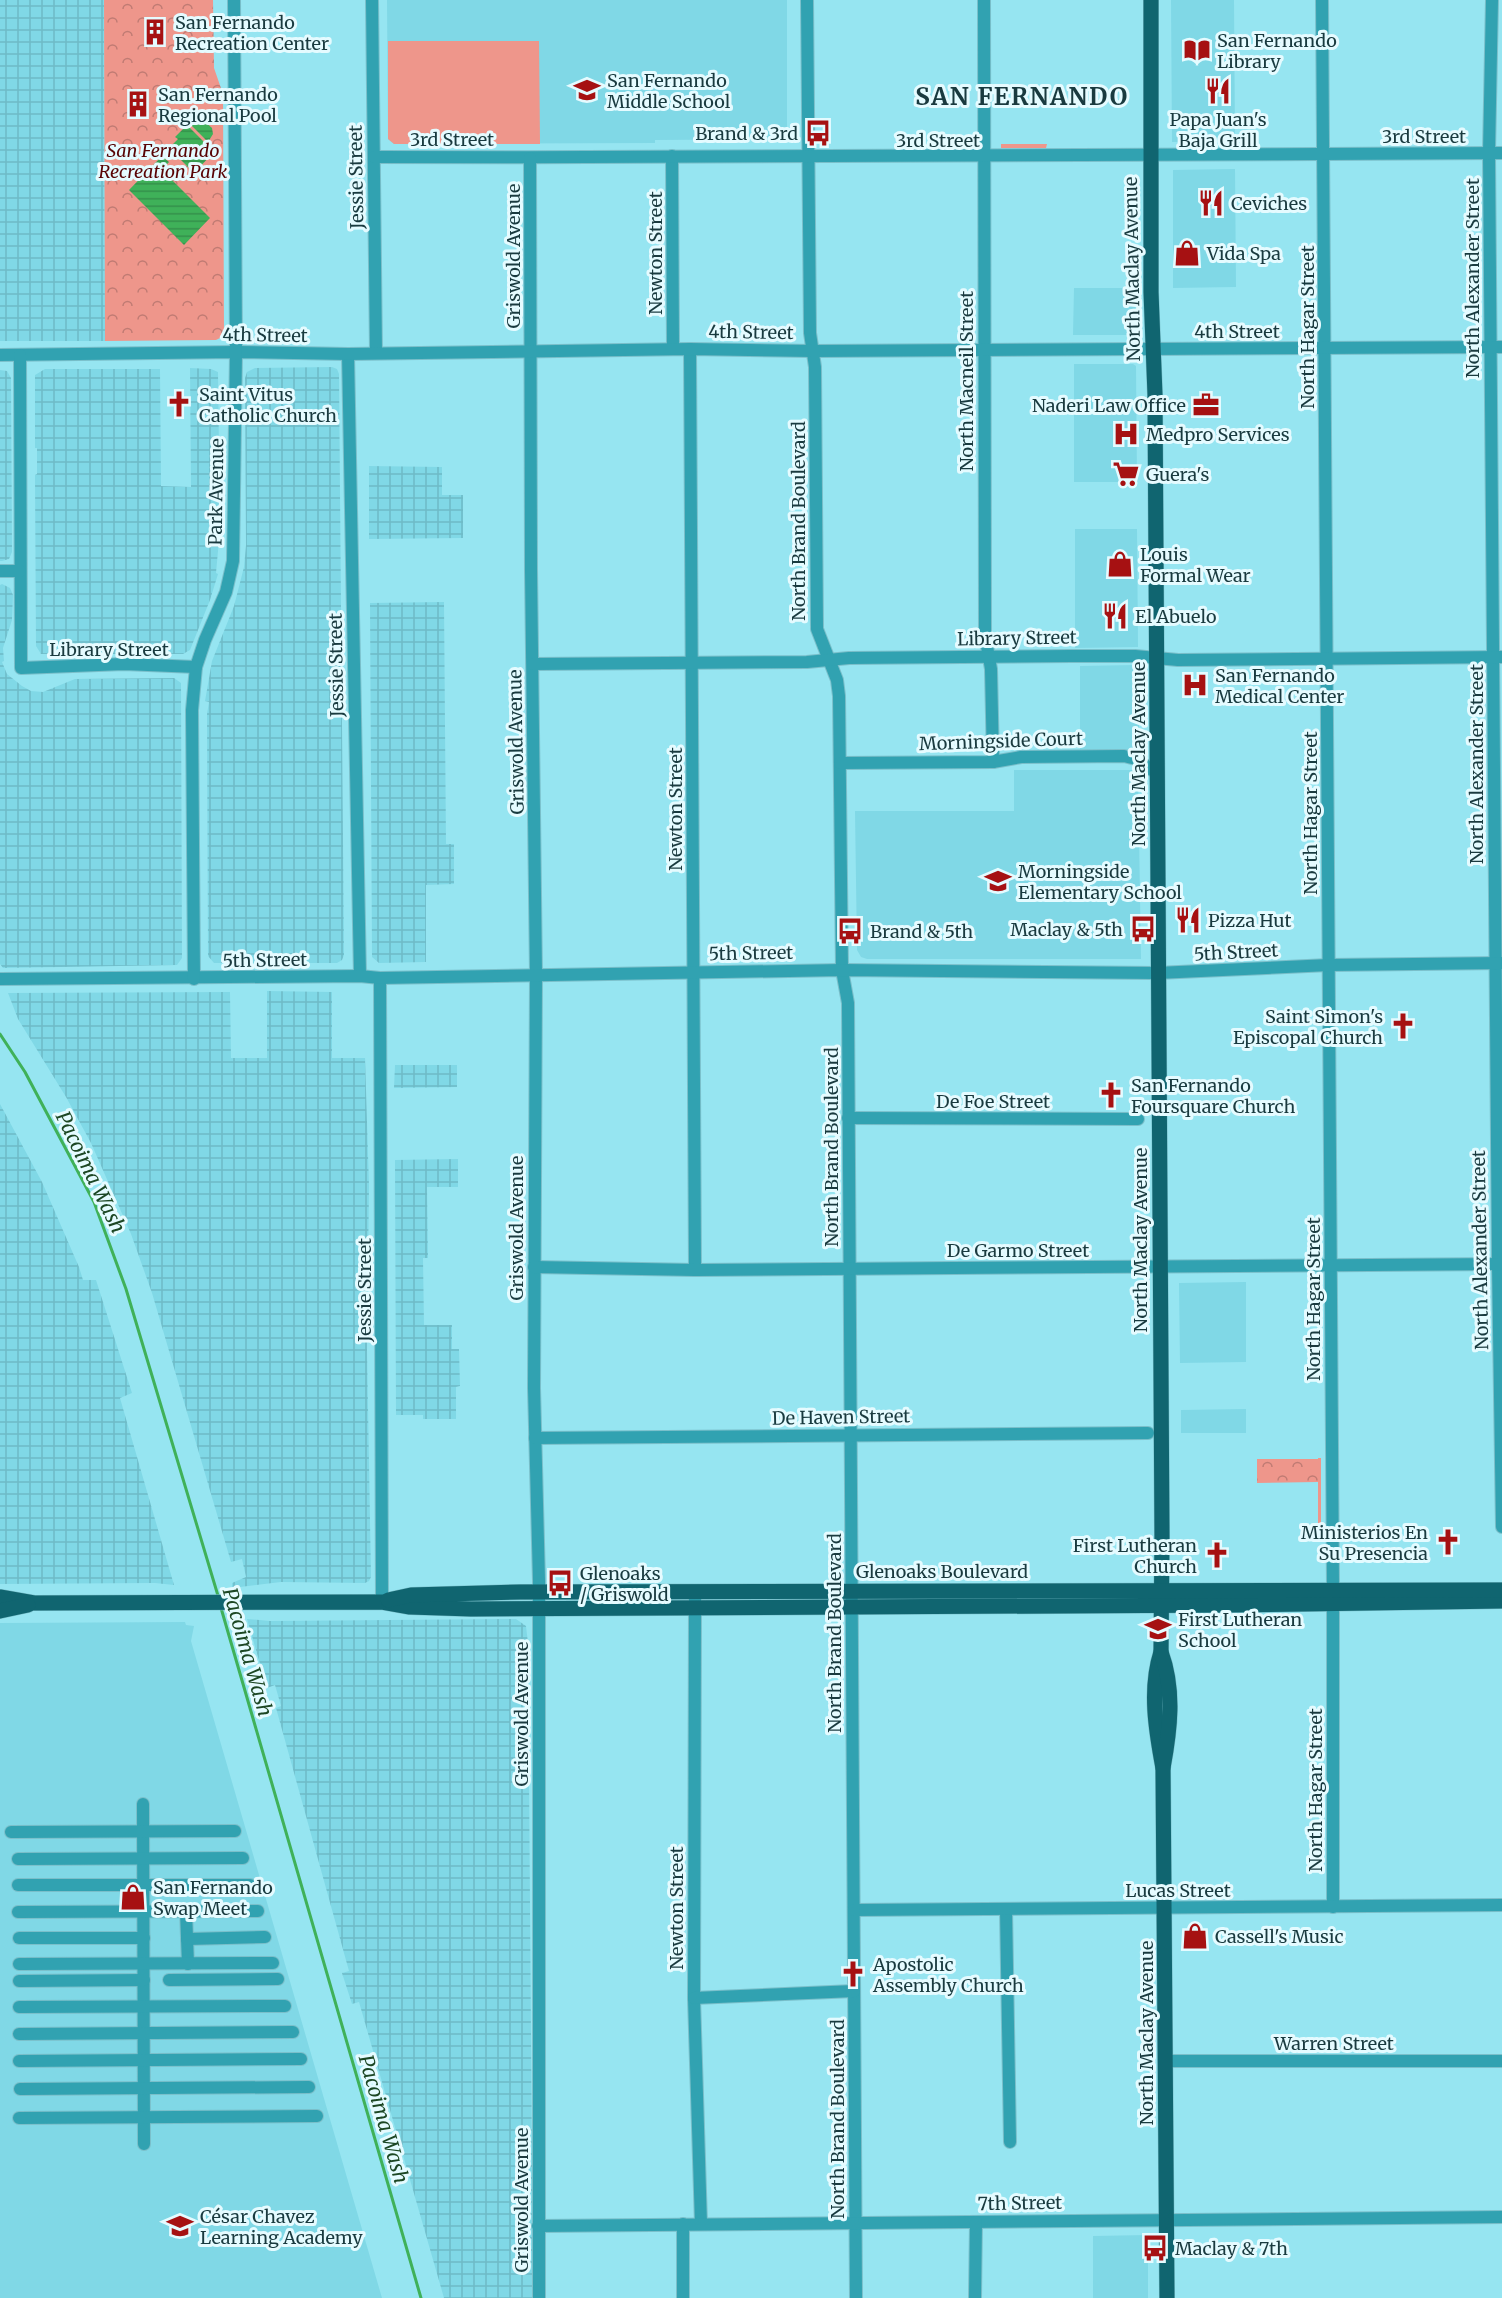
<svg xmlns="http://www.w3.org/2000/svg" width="1502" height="2298" font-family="Merriweather,serif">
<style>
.built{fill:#80d8e6}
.industrial{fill:url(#industrial-grid)}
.green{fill:#ee968b}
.forest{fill:url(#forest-crowns)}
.water{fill:url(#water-rules)}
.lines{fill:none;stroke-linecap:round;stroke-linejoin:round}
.stream{stroke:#3fb159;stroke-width:3}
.minor-casing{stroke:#7abfca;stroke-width:14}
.major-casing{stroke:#7abfca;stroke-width:16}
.minor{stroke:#31a2b1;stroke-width:12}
.major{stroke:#106570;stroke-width:15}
.labels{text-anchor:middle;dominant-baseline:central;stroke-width:6;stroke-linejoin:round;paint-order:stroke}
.poi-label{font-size:18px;fill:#193a3f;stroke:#e5fbff;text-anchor:start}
.street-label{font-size:18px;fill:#193a3f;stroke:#e5fbff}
.park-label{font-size:18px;font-style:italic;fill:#590405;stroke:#e5fbff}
.water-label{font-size:20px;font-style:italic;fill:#1c4724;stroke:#e5fbff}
.district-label{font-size:24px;font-weight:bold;letter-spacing:1.5px;fill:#193a3f;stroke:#e5fbff}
</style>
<defs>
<pattern id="industrial-grid" width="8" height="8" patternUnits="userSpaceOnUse" patternTransform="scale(1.5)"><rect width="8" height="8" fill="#80d8e6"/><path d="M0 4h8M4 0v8" fill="none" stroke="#6ebac6"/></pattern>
<pattern id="forest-crowns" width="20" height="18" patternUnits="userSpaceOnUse" patternTransform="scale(1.5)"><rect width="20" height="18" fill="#ee968b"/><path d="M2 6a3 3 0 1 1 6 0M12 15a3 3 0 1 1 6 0" fill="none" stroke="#c07b73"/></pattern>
<pattern id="water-rules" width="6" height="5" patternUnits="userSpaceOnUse" patternTransform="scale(1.5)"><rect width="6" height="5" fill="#3fb159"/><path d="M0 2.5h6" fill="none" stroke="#34914b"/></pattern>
</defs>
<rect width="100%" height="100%" fill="#96e5f1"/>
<!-- built -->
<g class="built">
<path d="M 387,0 L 787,0 L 787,139 L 655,140 L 655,143 L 394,144 L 388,139 Z"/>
<path d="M 1171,0 L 1234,0 L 1235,141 L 1172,142 Z"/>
<path d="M 1235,169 L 1236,287 L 1173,288 L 1173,170 Z"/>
<path d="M 1074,288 L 1135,288 L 1136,335 L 1073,335 Z"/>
<path d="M 1074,364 L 1133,364 L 1136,366 L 1137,482 L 1074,482 Z"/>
<path d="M 1075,529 L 1137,529 L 1138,647 L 1075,648 Z"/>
<path d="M 1134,665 L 1139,670 L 1139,748 L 1134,751 L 1080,751 L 1080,666 Z"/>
<path d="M 1014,770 L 1134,770 L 1138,772 L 1141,959 L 867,959 L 861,957 L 857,950 L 855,811 L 1014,811 Z"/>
<path d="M 1246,1282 L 1246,1362 L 1180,1363 L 1179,1283 Z"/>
<path d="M 1246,1409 L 1246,1433 L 1181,1433 L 1181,1410 Z"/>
<path d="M 185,1622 L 186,1625 L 194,1626 L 191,1641 L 382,2298 L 0,2298 L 0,1623 Z"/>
<path d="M 1148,2235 L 1148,2298 L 1093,2298 L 1093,2236 Z"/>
</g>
<!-- industrial -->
<g class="industrial">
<path d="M 0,0 L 104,0 L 105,341 L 0,341 Z"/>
<path d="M 190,368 L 211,369 L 218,372 L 220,529 L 216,573 L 218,574 L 210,600 L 190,650 L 183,654 L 41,654 L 36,646 L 35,475 L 37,474 L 37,448 L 35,448 L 35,375 L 45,369 L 160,369 L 161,486 L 191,487 Z"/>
<path d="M 255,368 L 332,367 L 337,369 L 339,374 L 344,955 L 342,960 L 337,963 L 214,963 L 208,956 L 207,714 L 209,702 L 205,701 L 212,661 L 234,606 L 244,567 L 246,545 L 245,378 L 247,372 Z"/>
<path d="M 0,370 L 7,371 L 11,378 L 12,552 L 9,559 L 2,561 L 0,561 Z"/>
<path d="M 369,466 L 442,467 L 442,495 L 463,495 L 463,538 L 369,539 Z"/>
<path d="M 2,584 L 10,588 L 13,595 L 12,620 L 3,648 L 4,661 L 2,662 L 7,674 L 22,686 L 31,691 L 43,692 L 75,679 L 174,678 L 181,683 L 182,958 L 177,965 L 3,968 L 0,964 L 0,585 Z"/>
<path d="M 444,602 L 446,844 L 454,844 L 454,884 L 426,885 L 426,962 L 379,963 L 372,957 L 370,603 Z"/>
<path d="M 267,991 L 332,992 L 332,1058 L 365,1058 L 369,1186 L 367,1350 L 371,1577 L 369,1581 L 365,1583 L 281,1582 L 232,1588 L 232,1583 L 246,1577 L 242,1559 L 231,1562 L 152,1293 L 131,1234 L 91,1143 L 66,1097 L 18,1019 L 8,993 L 230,992 L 231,1058 L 267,1058 Z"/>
<path d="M 395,1065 L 457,1065 L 457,1087 L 394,1088 Z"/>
<path d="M 0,1104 L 42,1182 L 79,1267 L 83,1280 L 96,1280 L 132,1393 L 120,1398 L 174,1585 L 155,1583 L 0,1584 Z"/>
<path d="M 458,1159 L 458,1187 L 427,1187 L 428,1258 L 423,1258 L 424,1325 L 452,1325 L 452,1349 L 459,1349 L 460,1386 L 456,1387 L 456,1419 L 423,1419 L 423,1415 L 396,1415 L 395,1160 Z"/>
<path d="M 247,1619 L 270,1621 L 516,1619 L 526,1626 L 528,1643 L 533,2298 L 444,2298 L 359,2002 L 352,2004 L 342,1973 L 349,1971 L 276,1708 L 281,1706 L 275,1685 L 267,1688 Z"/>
</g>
<!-- green -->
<g class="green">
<path d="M 388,41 L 539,41 L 540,144 L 394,144 L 388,139 Z"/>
<path d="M 1001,144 L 1047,144 L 1046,148 L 1001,148 Z"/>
<rect x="1318" y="1458" width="3" height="71"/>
</g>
<!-- forest -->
<g class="forest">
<path d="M 104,0 L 213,0 L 214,68 L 223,94 L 224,330 L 220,338 L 216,340 L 105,341 Z"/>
<path d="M 1257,1459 L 1318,1459 L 1318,1482 L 1257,1483 Z"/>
</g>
<!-- water -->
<g class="water">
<path d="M 201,118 L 212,128 L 213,134 L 208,142 L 190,124 Z"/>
<path d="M 187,125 L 214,152 L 194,173 L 169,148 L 178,139 L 175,137 Z"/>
<path d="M 162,156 L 169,162 L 162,170 L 210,218 L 184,245 L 129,190 Z"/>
</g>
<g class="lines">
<!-- stream -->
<g class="stream">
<path d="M 0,1034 L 25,1072 L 94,1202 L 126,1289 L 219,1599"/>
<path d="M 221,1608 L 421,2298"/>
</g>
<!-- minor casing -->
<g class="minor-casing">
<g id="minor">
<path d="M 372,0 L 376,353"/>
<path d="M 807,0 L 810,333 L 815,367 L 817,629 L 837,680 L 839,696 L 842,970 L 848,1003 L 856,2298"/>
<path d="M 984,0 L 985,635 L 991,669 L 993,762"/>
<path d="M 1322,0 L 1333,1590"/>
<path d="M 1492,0 L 1489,153 L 1498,1264 L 1502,1527"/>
<path d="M 672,156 L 673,349"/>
<path d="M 374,157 C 750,158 1126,155 1502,153"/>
<path d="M 530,158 L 531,570 L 536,975 L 534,1388 L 539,1581 L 539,2298"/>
<path d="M 690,349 L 695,1270"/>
<path d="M 348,354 L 360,976"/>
<path d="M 0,355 L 236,352 L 348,354 L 690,349 L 813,351 L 1502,347"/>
<path d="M 20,355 L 21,668 L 124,664 L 196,667"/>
<path d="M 0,571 L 20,571"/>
<path d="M 533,664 L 807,662 L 849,658 L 1071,656 L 1135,656 L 1178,660 L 1502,657"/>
<path d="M 840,763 L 993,762 L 1021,757 L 1124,756 L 1136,759 L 1158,774"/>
<path d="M 380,978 L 382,1602"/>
<path d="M 0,979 L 360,976 L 380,978 L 842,970 L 1157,973 L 1329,965 L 1501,963"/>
<path d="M 194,979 L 192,710 L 196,667 L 205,640 L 226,592 L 233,561 L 236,352 L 234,0"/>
<path d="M 848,1118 L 1138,1119"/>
<path d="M 534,1267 L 695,1270 L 1502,1264"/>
<path d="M 535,1438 L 1148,1433"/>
<path d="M 695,1599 L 694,1998 L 701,2224"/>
<path d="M 143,1804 L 144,2144"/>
<path d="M 11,1832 L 235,1831"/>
<path d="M 18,1859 L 243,1858"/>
<path d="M 18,1885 L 250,1885"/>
<path d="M 1333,1907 L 1333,1602"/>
<path d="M 1006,1909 L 1010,2142"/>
<path d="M 854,1910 L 1502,1905"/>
<path d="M 186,1911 L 188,1964"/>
<path d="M 18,1912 L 258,1911"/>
<path d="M 19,1938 L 144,1938"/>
<path d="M 187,1939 L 265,1937"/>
<path d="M 19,1964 L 273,1963"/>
<path d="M 169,1980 L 278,1979"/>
<path d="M 19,1981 L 144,1980"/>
<path d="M 694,1998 L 854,1991"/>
<path d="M 19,2007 L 285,2006"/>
<path d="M 19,2034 L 293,2032"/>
<path d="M 19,2061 L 301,2059"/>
<path d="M 1166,2061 L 1502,2061"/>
<path d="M 20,2089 L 309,2087"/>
<path d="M 19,2118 L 317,2116"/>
<path d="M 683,2224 L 683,2298"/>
<path d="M 538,2226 L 1502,2217"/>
<path d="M 975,2298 L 976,2222"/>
</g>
</g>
<!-- major casing -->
<g class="major-casing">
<g id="major">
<path d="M 1151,0 L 1151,292 L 1155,395 L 1162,1536 L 1161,1652 C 1149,1689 1156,1731 1163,1768"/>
<path d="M 0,1597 L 34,1603 L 382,1602 L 410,1607 L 471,1609 L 1230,1605 L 1502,1601"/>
<path d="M 388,1600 L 411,1595 L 520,1592 L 1502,1590"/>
<path d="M 0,1611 L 28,1605"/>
<path d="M 1161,1652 C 1175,1690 1170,1730 1163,1768 L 1167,2298"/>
</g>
</g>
<!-- minor -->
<use href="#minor" class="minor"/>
<!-- major -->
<use href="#major" class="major"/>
</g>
<!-- icons -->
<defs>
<g id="building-bare" transform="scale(2.07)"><path d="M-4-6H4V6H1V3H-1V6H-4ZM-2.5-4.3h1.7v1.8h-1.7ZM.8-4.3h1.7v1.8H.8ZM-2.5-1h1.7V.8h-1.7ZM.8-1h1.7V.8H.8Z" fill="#a61112" stroke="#e5fbff" stroke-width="2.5" paint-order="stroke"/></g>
<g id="library-bare" transform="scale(2.07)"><path d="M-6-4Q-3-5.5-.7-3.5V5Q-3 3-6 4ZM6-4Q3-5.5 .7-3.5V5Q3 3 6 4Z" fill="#a61112" stroke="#e5fbff" stroke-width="2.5" paint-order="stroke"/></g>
<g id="school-bare" transform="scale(2.07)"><path d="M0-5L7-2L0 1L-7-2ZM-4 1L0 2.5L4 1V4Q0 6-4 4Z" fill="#a61112" stroke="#e5fbff" stroke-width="2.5" paint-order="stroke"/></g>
<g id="restaurant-bare" transform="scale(2.07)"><path d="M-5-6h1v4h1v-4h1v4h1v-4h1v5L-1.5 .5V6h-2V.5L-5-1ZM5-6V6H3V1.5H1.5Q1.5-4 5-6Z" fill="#a61112" stroke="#e5fbff" stroke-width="2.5" paint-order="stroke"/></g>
<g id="bus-bare" transform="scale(2.07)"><path d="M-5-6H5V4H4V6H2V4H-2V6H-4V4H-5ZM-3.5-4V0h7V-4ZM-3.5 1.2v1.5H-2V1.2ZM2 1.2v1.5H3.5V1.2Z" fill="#a61112" stroke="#e5fbff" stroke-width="2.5" paint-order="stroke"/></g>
<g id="shop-bare" transform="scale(2.07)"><path d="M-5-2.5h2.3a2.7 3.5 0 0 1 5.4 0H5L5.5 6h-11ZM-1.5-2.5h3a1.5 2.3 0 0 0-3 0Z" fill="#a61112" stroke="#e5fbff" stroke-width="2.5" paint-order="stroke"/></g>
<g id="church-bare" transform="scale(2.07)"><path d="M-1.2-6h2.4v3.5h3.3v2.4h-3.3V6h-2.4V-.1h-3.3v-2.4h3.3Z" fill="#a61112" stroke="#e5fbff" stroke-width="2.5" paint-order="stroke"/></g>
<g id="office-bare" transform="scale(2.07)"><path d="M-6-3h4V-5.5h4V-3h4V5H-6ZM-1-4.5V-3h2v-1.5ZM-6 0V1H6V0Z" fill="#a61112" stroke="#e5fbff" stroke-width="2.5" paint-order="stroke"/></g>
<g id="hospital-bare" transform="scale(2.07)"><path d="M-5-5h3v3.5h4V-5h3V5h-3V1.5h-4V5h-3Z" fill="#a61112" stroke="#e5fbff" stroke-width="2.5" paint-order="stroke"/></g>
<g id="supermarket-bare" transform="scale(2.07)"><path d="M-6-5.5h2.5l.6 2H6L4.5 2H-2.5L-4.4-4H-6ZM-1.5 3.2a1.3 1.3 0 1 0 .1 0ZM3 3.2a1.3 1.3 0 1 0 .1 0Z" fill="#a61112" stroke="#e5fbff" stroke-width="2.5" paint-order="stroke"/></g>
</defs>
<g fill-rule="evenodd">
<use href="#building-bare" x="155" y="32"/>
<use href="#library-bare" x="1197" y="50"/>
<use href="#school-bare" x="587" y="90"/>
<use href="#restaurant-bare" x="1218" y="91"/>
<use href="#building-bare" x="138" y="104"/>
<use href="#bus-bare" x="818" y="133"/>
<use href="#restaurant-bare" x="1211" y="203"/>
<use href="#shop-bare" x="1187" y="253"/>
<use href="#church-bare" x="179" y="404"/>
<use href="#office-bare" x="1206" y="405"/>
<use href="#hospital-bare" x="1126" y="434"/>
<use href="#supermarket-bare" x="1126" y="474"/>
<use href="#shop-bare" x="1120" y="564"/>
<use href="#restaurant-bare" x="1115" y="616"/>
<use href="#hospital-bare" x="1195" y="685"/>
<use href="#school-bare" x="998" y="881"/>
<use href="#restaurant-bare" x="1188" y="920"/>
<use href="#bus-bare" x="1143" y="929"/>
<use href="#bus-bare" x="850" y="931"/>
<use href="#church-bare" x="1403" y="1026"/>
<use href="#church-bare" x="1111" y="1095"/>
<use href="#church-bare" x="1448" y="1542"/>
<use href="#church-bare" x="1217" y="1555"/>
<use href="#bus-bare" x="560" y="1583"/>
<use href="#school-bare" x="1158" y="1629"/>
<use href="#shop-bare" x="133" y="1897"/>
<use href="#shop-bare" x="1195" y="1936"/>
<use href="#church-bare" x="853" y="1974"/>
<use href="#school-bare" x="180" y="2226"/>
<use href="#bus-bare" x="1155" y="2248"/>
</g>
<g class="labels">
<!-- poi labels -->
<g class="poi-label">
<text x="175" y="22">San Fernando<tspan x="175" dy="21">Recreation Center</tspan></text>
<text x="1217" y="40">San Fernando<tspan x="1217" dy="21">Library</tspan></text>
<text x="607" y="80">San Fernando<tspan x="607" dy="21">Middle School</tspan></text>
<text x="158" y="94">San Fernando<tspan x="158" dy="21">Regional Pool</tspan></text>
<text x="1218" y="119" text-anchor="middle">Papa Juan's<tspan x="1218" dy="21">Baja Grill</tspan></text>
<text x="798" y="133" text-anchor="end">Brand &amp; 3rd</text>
<text x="1231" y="203">Ceviches</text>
<text x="1207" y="253">Vida Spa</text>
<text x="199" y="394">Saint Vitus<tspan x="199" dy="21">Catholic Church</tspan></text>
<text x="1186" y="405" text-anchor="end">Naderi Law Office</text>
<text x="1146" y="434">Medpro Services</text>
<text x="1146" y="474">Guera's</text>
<text x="1140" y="554">Louis<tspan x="1140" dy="21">Formal Wear</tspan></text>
<text x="1135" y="616">El Abuelo</text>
<text x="1215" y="675">San Fernando<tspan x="1215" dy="21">Medical Center</tspan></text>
<text x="1018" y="871">Morningside<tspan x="1018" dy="21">Elementary School</tspan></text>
<text x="1208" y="920">Pizza Hut</text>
<text x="1123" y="929" text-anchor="end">Maclay &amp; 5th</text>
<text x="870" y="931">Brand &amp; 5th</text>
<text x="1383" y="1016" text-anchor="end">Saint Simon's<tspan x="1383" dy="21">Episcopal Church</tspan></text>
<text x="1131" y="1085">San Fernando<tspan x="1131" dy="21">Foursquare Church</tspan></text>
<text x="1428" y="1532" text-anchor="end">Ministerios En<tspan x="1428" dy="21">Su Presencia</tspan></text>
<text x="1197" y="1545" text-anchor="end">First Lutheran<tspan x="1197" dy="21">Church</tspan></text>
<text x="580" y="1573">Glenoaks<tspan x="580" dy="21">/ Griswold</tspan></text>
<text x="1178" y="1619">First Lutheran<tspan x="1178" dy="21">School</tspan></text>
<text x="153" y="1887">San Fernando<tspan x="153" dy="21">Swap Meet</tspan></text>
<text x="1215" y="1936">Cassell's Music</text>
<text x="873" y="1964">Apostolic<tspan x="873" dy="21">Assembly Church</tspan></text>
<text x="200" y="2216">César Chavez<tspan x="200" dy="21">Learning Academy</tspan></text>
<text x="1175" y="2248">Maclay &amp; 7th</text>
</g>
<!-- street labels -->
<g class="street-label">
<text x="1424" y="136">3rd Street</text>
<text x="452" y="139">3rd Street</text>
<text x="938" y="140">3rd Street</text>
<text transform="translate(356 177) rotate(-91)">Jessie Street</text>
<text transform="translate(655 253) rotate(-90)">Newton Street</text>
<text transform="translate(513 256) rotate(-90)">Griswold Avenue</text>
<text transform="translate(1132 269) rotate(-91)">North Maclay Avenue</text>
<text transform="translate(1472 278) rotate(-90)">North Alexander Street</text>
<text transform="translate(1307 327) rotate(-90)">North Hagar Street</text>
<text x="1237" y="331">4th Street</text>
<text transform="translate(751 332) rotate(1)">4th Street</text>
<text transform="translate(265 335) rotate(1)">4th Street</text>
<text transform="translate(966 381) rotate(-90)">North Macneil Street</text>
<text transform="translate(216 492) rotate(-89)">Park Avenue</text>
<text transform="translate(798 521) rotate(-90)">North Brand Boulevard</text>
<text transform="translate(1017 638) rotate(-1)">Library Street</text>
<text x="109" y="649">Library Street</text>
<text transform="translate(336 665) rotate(-91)">Jessie Street</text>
<text transform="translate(1001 741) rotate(-2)">Morningside Court</text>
<text transform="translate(516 742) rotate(-91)">Griswold Avenue</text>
<text transform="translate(1138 754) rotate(-90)">North Maclay Avenue</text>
<text transform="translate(1476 764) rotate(-90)">North Alexander Street</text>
<text transform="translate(675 809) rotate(-90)">Newton Street</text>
<text transform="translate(1310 813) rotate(-90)">North Hagar Street</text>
<text transform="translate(1236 952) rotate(-3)">5th Street</text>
<text transform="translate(751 953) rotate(-1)">5th Street</text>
<text transform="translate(265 960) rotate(-1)">5th Street</text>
<text x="993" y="1101">De Foe Street</text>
<text transform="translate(831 1147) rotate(-90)">North Brand Boulevard</text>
<text transform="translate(516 1228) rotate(-90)">Griswold Avenue</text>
<text transform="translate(1140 1240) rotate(-90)">North Maclay Avenue</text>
<text x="1018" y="1250">De Garmo Street</text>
<text transform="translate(1480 1250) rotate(-91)">North Alexander Street</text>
<text transform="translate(364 1290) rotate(-90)">Jessie Street</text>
<text transform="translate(1313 1299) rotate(-90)">North Hagar Street</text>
<text transform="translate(841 1417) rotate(-1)">De Haven Street</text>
<text x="942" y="1571">Glenoaks Boulevard</text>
<text transform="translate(834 1633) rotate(-90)">North Brand Boulevard</text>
<text transform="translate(521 1714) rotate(-90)">Griswold Avenue</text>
<text transform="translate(1315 1790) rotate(-90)">North Hagar Street</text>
<text x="1178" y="1890">Lucas Street</text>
<text transform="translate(676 1908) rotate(-90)">Newton Street</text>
<text transform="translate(1146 2033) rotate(-90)">North Maclay Avenue</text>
<text x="1334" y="2043">Warren Street</text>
<text transform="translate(837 2119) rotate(-90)">North Brand Boulevard</text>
<text transform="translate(521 2200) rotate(-90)">Griswold Avenue</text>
<text transform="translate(1020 2203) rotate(-1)">7th Street</text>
</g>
<!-- park labels -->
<g class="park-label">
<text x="163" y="150">San Fernando<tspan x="163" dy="21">Recreation Park</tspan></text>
</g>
<!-- water labels -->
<g class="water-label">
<text transform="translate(91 1172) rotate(64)">Pacoima Wash</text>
<text transform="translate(248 1652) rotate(74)">Pacoima Wash</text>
<text transform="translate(384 2119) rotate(74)">Pacoima Wash</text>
</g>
<!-- district labels -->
<g class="district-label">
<text x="1022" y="96">SAN FERNANDO</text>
</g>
</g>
</svg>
